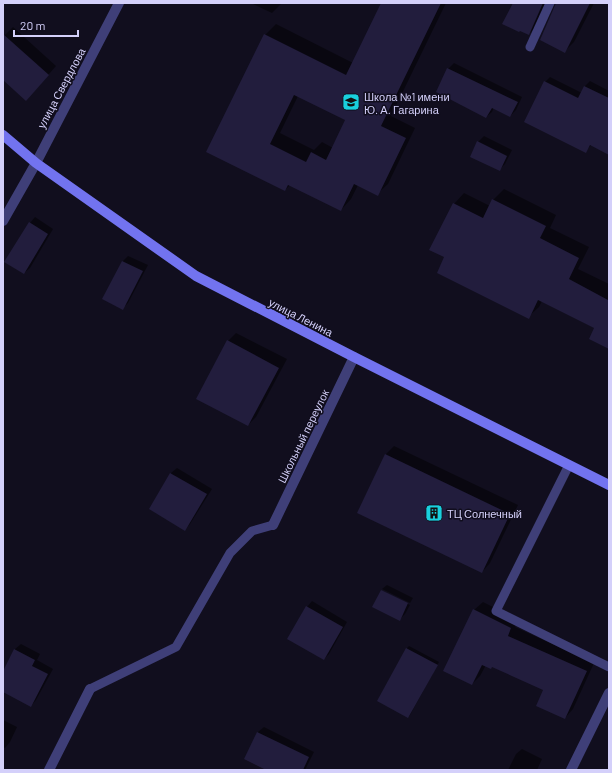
<svg xmlns="http://www.w3.org/2000/svg" width="612" height="773" font-family="Barlow,sans-serif">
<style>
.shadow{fill:#0007;fill-rule:evenodd}
.building{fill:#221d3d;fill-rule:evenodd}
.lines{fill:none;stroke-linecap:round;stroke-linejoin:round}
.service{stroke:#3f3f78;stroke-width:9}
.minor{stroke:#3f3f78;stroke-width:10}
.tertiary{stroke:#3f3f78;stroke-width:10}
.secondary{stroke:#7273ef;stroke-width:10}
.labels{text-anchor:middle;dominant-baseline:central;stroke-width:3;stroke-linejoin:round;paint-order:stroke}
.street-label{font-size:11px;fill:#d4d0fa;stroke:#110e1e}
.poi-label{font-size:11px;fill:#d4d0fa;stroke:#110e1e;text-anchor:start}
</style>
<rect width="100%" height="100%" fill="#110e1e"/>
<!-- shadow -->
<g class="shadow">
<path d="M 251,3 L 282,3 L 272,13 Z"/>
<path d="M 382,3 L 446,3 L 391,116 L 415,128 L 388,184 L 377,194 L 358,185 L 351,199 L 341,210 L 290,185 L 285,190 L 208,152 L 265,35 L 276,24 L 353,63 ZM 298,96 L 346,119 L 333,148 L 322,142 L 314,150 L 280,133 Z"/>
<path d="M 514,3 L 548,3 L 539,24 L 529,34 Z"/>
<path d="M 556,3 L 594,3 L 574,42 L 564,52 Z"/>
<path d="M 13,27 L 56,66 L 34,91 L 3,78 L 3,37 Z"/>
<path d="M 454,63 L 522,97 L 516,110 L 510,116 L 494,107 L 492,112 L 486,117 L 448,69 Z"/>
<path d="M 550,77 L 582,93 L 585,86 L 590,81 L 609,91 L 609,154 L 591,145 L 586,151 L 545,82 Z"/>
<path d="M 484,136 L 512,150 L 505,164 L 499,170 L 478,142 Z"/>
<path d="M 504,189 L 556,215 L 550,228 L 589,247 L 578,269 L 609,284 L 609,348 L 595,328 L 542,301 L 539,307 L 528,317 L 446,257 L 454,204 L 464,193 L 490,206 L 493,200 Z"/>
<path d="M 35,217 L 53,229 L 30,268 L 24,273 L 30,223 Z"/>
<path d="M 128,256 L 148,265 L 128,303 L 122,309 L 103,299 L 123,261 Z"/>
<path d="M 236,333 L 287,359 L 256,417 L 248,425 L 228,341 Z"/>
<path d="M 394,446 L 518,505 L 490,563 L 482,572 L 358,512 L 386,454 Z"/>
<path d="M 177,468 L 212,489 L 190,524 L 185,530 L 150,509 L 171,473 Z"/>
<path d="M 387,585 L 413,598 L 410,603 L 382,589 Z"/>
<path d="M 382,590 L 382,592 L 410,605 L 405,614 L 400,619 L 373,607 Z"/>
<path d="M 312,601 L 347,622 L 329,654 L 324,659 L 307,607 Z"/>
<path d="M 483,602 L 519,620 L 515,627 L 594,663 L 573,709 L 565,718 L 545,689 L 493,666 L 486,665 L 480,676 L 472,684 L 474,610 Z"/>
<path d="M 21,644 L 40,654 L 37,660 L 53,669 L 36,700 L 31,706 L 3,691 L 3,671 L 15,649 Z"/>
<path d="M 409,646 L 439,662 L 410,715 L 408,717 L 407,648 Z"/>
<path d="M 3,720 L 17,727 L 10,742 L 5,748 L 3,747 Z"/>
<path d="M 264,727 L 314,752 L 305,770 L 269,770 L 245,758 L 258,732 Z"/>
<path d="M 522,749 L 542,759 L 537,770 L 508,770 L 516,754 Z"/>
</g>
<!-- building -->
<g class="building">
<path d="M 381,3 L 441,3 L 381,126 L 406,138 L 378,196 L 354,184 L 341,211 L 288,185 L 285,191 L 206,152 L 264,34 L 346,75 ZM 294,95 L 345,120 L 326,160 L 311,152 L 306,162 L 270,144 Z"/>
<path d="M 513,3 L 543,3 L 529,35 L 520,31 L 519,32 L 502,24 Z"/>
<path d="M 556,3 L 590,3 L 565,53 L 540,40 Z"/>
<path d="M 3,34 L 49,75 L 26,101 L 3,80 Z"/>
<path d="M 447,68 L 518,102 L 510,117 L 492,108 L 486,118 L 436,92 Z"/>
<path d="M 544,81 L 578,98 L 584,86 L 609,98 L 609,155 L 590,145 L 586,153 L 524,122 Z"/>
<path d="M 477,141 L 507,156 L 500,171 L 470,157 Z"/>
<path d="M 492,199 L 546,226 L 540,238 L 579,258 L 569,279 L 608,300 L 609,298 L 609,349 L 589,339 L 594,328 L 538,300 L 529,319 L 437,273 L 444,257 L 429,250 L 453,203 L 483,218 Z"/>
<path d="M 29,222 L 48,234 L 24,274 L 4,262 Z"/>
<path d="M 122,261 L 143,271 L 123,310 L 102,299 Z"/>
<path d="M 227,340 L 279,368 L 248,426 L 196,399 Z"/>
<path d="M 385,454 L 510,514 L 482,573 L 357,513 Z"/>
<path d="M 170,473 L 207,494 L 185,531 L 149,509 Z"/>
<path d="M 381,590 L 408,603 L 400,621 L 372,607 Z"/>
<path d="M 306,606 L 343,627 L 324,660 L 287,639 Z"/>
<path d="M 473,609 L 511,628 L 508,636 L 587,671 L 565,719 L 536,706 L 543,690 L 492,667 L 491,669 L 482,665 L 472,685 L 443,671 Z"/>
<path d="M 406,648 L 438,665 L 408,718 L 377,701 Z"/>
<path d="M 14,649 L 35,660 L 32,666 L 48,674 L 31,707 L 3,692 L 3,671 Z"/>
<path d="M 257,732 L 309,757 L 303,770 L 266,770 L 244,759 Z"/>
</g>
<g class="lines">
<!-- service -->
<g class="service">
<path d="M 530,47 L 550,3"/>
<path d="M 569,465 L 496,611 L 609,667"/>
<path d="M 90,689 L 176,647 L 230,553 L 252,531 L 273,525"/>
</g>
<!-- minor -->
<g class="minor">
<path d="M 3,221 L 36,163 L 119,3"/>
<path d="M 273,525 L 354,357"/>
<path d="M 49,770 L 90,689"/>
</g>
<!-- tertiary -->
<path class="tertiary" d="M 571,770 L 609,693"/>
<!-- secondary -->
<path class="secondary" d="M 3,135 L 36,163 L 196,276 L 354,357 L 609,485"/>
</g>
<!-- icons -->
<defs>
<g id="school-square" transform="scale(0.9)"><rect x="-9" y="-9" width="18" height="18" rx="4" fill="#19d0dd" stroke="#110e1e"/><path d="M0-5L7-2L0 1L-7-2ZM-4 1L0 2.5L4 1V4Q0 6-4 4Z" fill="#111"/></g>
<g id="building-square" transform="scale(0.9)"><rect x="-9" y="-9" width="18" height="18" rx="4" fill="#19d0dd" stroke="#110e1e"/><path d="M-4-6H4V6H1V3H-1V6H-4ZM-2.5-4.3h1.7v1.8h-1.7ZM.8-4.3h1.7v1.8H.8ZM-2.5-1h1.7V.8h-1.7ZM.8-1h1.7V.8H.8Z" fill="#111"/></g>
</defs>
<g fill-rule="evenodd">
<use href="#school-square" x="351" y="102"/>
<use href="#building-square" x="434" y="513"/>
</g>
<g class="labels">
<!-- street labels -->
<g class="street-label">
<text transform="translate(61 88) rotate(-62)">улица Свердлова</text>
<text transform="translate(301 317) rotate(27)">улица Ленина</text>
<text transform="translate(303 436) rotate(-64)">Школьный переулок</text>
</g>
<!-- poi labels -->
<g class="poi-label">
<text x="364" y="96">Школа №1 имени<tspan x="364" dy="13">Ю. А. Гагарина</tspan></text>
<text x="447" y="513">ТЦ Солнечный</text>
</g>
</g>
<!-- border -->
<rect width="612" height="773" fill="none" stroke="#d4d0fa" stroke-width="8"/>
<!-- scale -->
<path d="M14 30v6h64v-6" fill="none" stroke="#d4d0fa" stroke-width="2"/>
<text x="20" y="30" font-size="12" fill="#d4d0fa" stroke="#110e1e" stroke-width="3" paint-order="stroke">20 m</text>
</svg>
